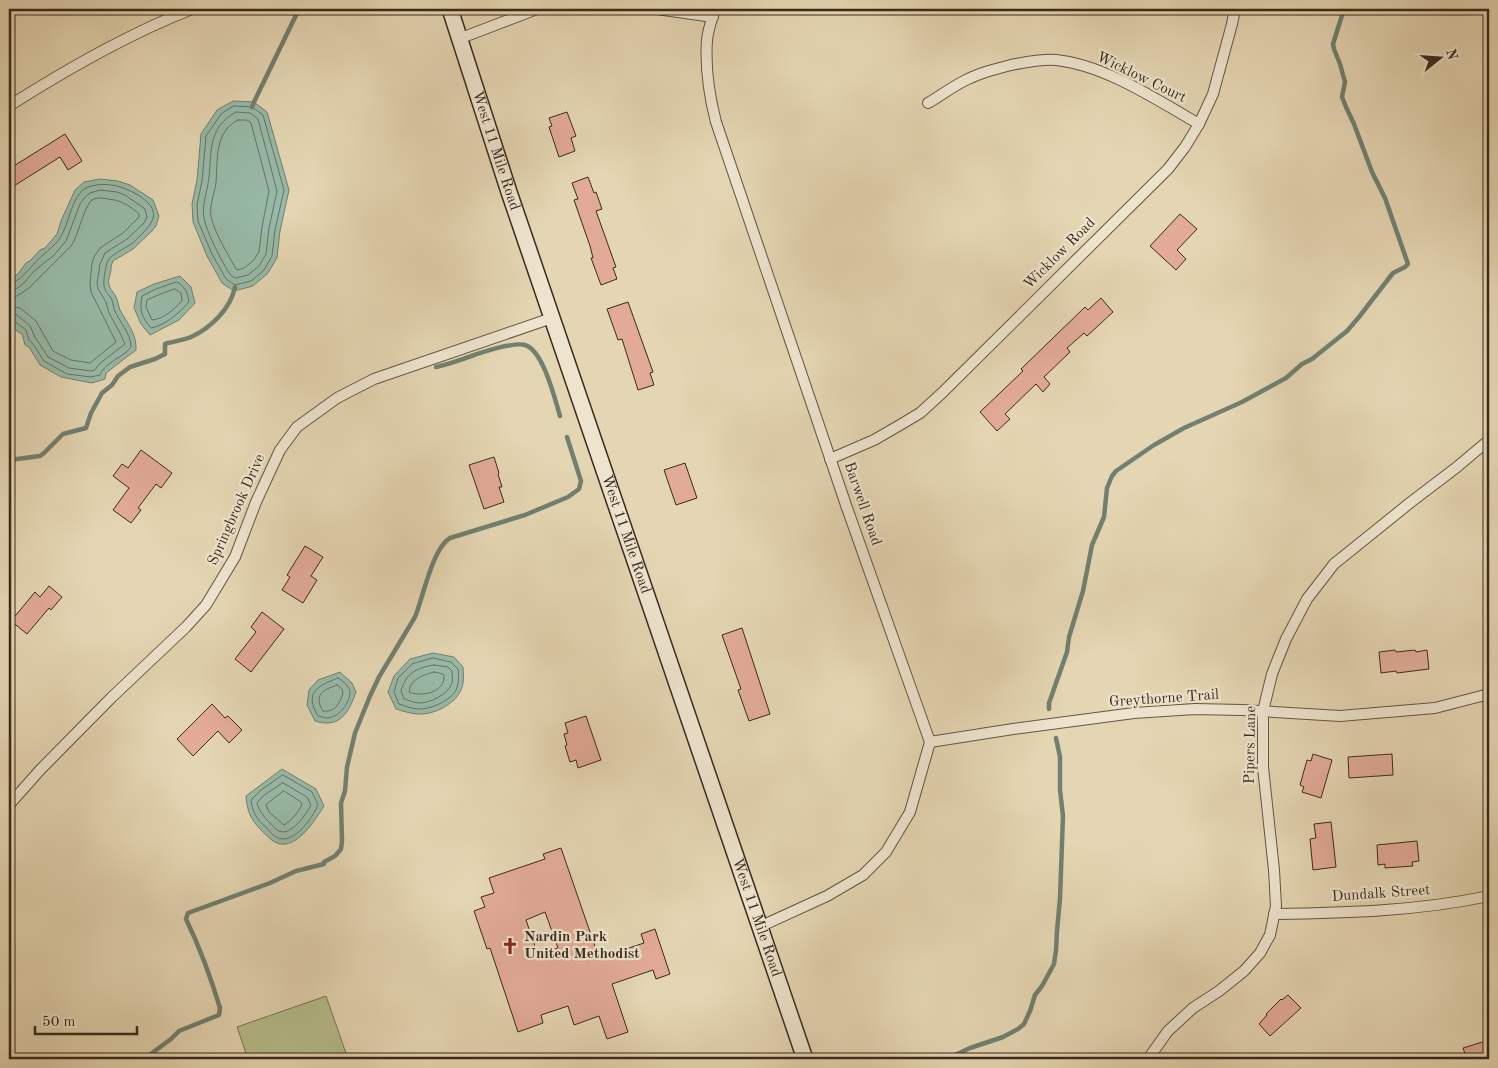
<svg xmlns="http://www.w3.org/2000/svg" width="1498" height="1068" font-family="'Old Standard TT',serif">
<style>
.green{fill:#b6bd8b;stroke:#787454}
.water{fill:#97baa8;stroke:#718070}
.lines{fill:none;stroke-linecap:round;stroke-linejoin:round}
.shore{stroke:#687262;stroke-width:1}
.stream{stroke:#718070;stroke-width:4.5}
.building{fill:#e2ab98;stroke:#392a1c;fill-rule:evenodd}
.street-casing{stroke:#645542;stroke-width:12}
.secondary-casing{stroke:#392a1c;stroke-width:18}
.street{stroke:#eee4ce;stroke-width:10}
.secondary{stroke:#eee4ce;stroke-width:15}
.labels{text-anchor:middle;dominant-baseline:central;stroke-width:4.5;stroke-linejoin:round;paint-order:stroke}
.street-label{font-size:15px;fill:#392a1c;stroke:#eee4ce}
.poi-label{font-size:15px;font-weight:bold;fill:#392a1c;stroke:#eee4ce;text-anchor:start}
</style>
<rect width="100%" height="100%" fill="#e5d6b3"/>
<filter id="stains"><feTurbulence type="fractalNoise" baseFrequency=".004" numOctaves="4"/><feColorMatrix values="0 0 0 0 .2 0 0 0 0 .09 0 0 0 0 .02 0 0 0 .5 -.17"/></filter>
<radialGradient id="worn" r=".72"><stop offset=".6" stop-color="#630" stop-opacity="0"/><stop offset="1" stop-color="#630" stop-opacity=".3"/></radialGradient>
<!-- green -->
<path class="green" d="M 326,996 L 348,1059 L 248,1059 L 237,1027 Z"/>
<!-- water -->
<g class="water">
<path d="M 233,101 L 254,102 L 267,112 L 289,190 L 280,231 L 277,258 L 268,273 L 253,286 L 234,291 L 222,283 L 207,256 L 193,222 L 192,204 L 197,180 L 201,134 L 217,110 Z"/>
<path d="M 100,179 L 118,181 L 130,185 L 153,200 L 159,216 L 156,226 L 152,231 L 133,249 L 113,261 L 111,266 C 112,273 107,279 109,285 C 110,289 113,292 115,295 C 118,300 118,305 120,310 C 127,323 137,334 136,350 L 106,373 L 105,379 L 92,383 L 61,377 L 40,365 L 29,347 L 25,345 L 22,334 L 17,331 L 9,321 L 9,280 L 18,274 L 26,263 L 31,260 L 40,250 L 45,248 L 57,234 L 61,221 L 75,190 L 84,182 Z"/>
<path d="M 180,276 L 191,287 L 195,303 L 179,320 L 150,335 L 141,324 L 134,308 L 137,292 L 154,284 Z"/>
<path d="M 433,653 L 454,657 L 463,667 C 463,672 464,678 463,683 C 461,701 436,715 419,714 C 411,714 403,711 396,709 L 388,692 L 394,676 L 410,659 Z"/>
<path d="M 340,672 L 352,683 L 356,692 C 351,706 344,723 327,723 C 323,723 318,722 315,721 L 307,705 L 309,690 L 318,680 Z"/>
<path d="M 282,769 L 316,789 L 324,806 C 315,820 294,855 273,841 C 269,838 265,834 261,830 C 251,820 247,811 246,796 Z"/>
</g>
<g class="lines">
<!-- shore -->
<g class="shore">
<path d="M 234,106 L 252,107 L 263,115 L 284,190 L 275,230 L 272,256 L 264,270 L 251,281 L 235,285 L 226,279 L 212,254 L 198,221 L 197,205 L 202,181 L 206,136 L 221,114 Z"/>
<path d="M 236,112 L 250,113 L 258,119 L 277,191 L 269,228 L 266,254 L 259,266 L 248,275 L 236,278 C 234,277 232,277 230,274 C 223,265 205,228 204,218 C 202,206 206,195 208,184 C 213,155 205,129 236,112 Z"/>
<path d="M 238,120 L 247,120 L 251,123 L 269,191 L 262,227 L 259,252 L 253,261 L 244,268 L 238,270 L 236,269 C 229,256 213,230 211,216 C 209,204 215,194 216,182 C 218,160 214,132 238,120 Z"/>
<path d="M 177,282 C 185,286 188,294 189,302 C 179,313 166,325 151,328 C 142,318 139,310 142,296 L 156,289 Z"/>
<path d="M 9,284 C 20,283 34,262 43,255 C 49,249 57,244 61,236 C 70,222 72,190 91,186 C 108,182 123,186 138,195 C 158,208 158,218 142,234 C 138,237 135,242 131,244 C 124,249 114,253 109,259 C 106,262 103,281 104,285 C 104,290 108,294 111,298 C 113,301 113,305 114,309 C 119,322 131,333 131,347 C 123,358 105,362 100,375 L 91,377 L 67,374 L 44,361 L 33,344 L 29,340 L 26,330 L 13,320 L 9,319"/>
<path d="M 175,289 L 181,293 L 182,301 C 174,309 164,319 152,320 L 146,307 L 147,300 L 158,295 Z"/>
<path d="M 9,290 L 16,289 L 25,282 L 34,271 L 53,256 L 66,241 L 80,204 L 84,198 L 90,193 L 100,190 L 117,192 L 125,195 L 145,209 L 147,217 L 144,223 L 127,239 L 105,253 L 100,264 L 97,283 L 98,289 L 106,302 L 109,313 L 120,333 L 125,344 L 99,364 L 95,370 L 91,371 L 69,368 L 48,357 L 35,337 L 30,326 L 17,315 L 9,313"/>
<path d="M 9,298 L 17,296 L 29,288 L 71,246 C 78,237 84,206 92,200 C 97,197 103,198 108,199 C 120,200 129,205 139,214 L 139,217 L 123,233 L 100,248 L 94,257 L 92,263 L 90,283 L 91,292 L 116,342 L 90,363 L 71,360 L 53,351 L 36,321 L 20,308 L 9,306"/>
<path d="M 433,658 L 451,662 L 458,669 C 459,676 459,685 455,692 C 447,702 431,709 419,709 C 413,709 405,706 399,704 L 394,692 L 398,678 L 412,664 Z"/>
<path d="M 434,665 L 448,667 L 452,671 C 452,675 453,679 452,683 C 448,695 430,703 419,703 C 414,703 408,700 404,699 L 401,691 C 406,673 416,668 434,665 Z"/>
<path d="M 434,672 L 443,674 L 444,676 C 445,693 421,697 409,692 C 410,679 423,675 434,672 Z"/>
<path d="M 338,678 C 343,681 350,686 350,693 C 349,705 338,718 326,718 C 326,718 319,716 318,716 C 304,693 317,686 338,678 Z"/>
<path d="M 337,685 L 342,689 L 343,693 C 340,703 335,713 323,711 C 313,695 323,690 337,685 Z"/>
<path d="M 283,775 L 312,792 L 318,805 C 312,818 295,844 278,838 C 273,836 269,831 266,827 C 257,820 252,811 251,800 L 260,791 Z"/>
<path d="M 283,783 L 307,797 L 311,805 C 307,813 291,837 279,831 C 276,830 273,825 270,823 C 264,817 259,811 257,803 L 263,796 Z"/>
<path d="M 284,791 L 301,802 L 302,804 C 299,812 291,821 284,825 L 269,812 L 266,805 Z"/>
</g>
<!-- stream -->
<g class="stream">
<path d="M 252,107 L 254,102 L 299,9"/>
<path d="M 436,367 C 451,364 466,358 480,353 C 490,350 515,342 525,345 C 543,350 555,399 560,416"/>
<path d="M 9,460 L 40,456 L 44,453 L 63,434 L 86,428 L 91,413 L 102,393 L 112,385 L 118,376 L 130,367 L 155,359 L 165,354 L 165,344 L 168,343 C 176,341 184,340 191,337 C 211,328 231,308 235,287"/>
<path d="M 1049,709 L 1049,703 L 1067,652 L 1069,637 L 1083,591 L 1092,545 L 1104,517 L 1107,488 L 1112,476 L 1116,471 L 1154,445 L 1184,428 L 1242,402 L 1286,378 L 1302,364 L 1312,359 L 1347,331 L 1359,317 L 1393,273 L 1405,267 L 1408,264 L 1385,198 L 1372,172 L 1354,124 L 1346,107 L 1342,97 L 1345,82 L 1340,64 L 1334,49 L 1333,44 L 1344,9"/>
<path d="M 144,1059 L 171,1039 L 179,1031 L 219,1015 L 220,1008 C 211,978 200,948 186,919 L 188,913 L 270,883 L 296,871 L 324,864 L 324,862 L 335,856 L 341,849 L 342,841 L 341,803 L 345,791 L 347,767 L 355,733 L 370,696 L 379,677 L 415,617 C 423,598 432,549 450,538 L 525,515 L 568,497 L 579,489 L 581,481 L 567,437"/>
<path d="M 891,1059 L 895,1059"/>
<path d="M 941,1059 L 955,1055 L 970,1048 L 1003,1037 L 1018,1029 L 1024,1024 L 1030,1011 L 1035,995 L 1042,986 L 1054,964 L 1056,950 L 1057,931 L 1060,898 L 1063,816 L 1060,790 L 1060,757 L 1056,738"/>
</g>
</g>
<!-- building -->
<g class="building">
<path d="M 567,112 L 576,136 L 571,138 L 575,151 L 559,157 L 549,127 L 552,126 L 549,118 Z"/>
<path d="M 65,134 L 82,161 L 68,170 L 60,157 L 9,189 L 9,169 Z"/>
<path d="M 588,177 L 594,193 L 596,192 L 602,209 L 596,211 L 616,267 L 613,268 L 617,279 L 601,285 L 591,258 L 593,258 L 590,246 L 574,200 L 578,199 L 572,183 Z"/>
<path d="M 1180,214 L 1197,229 L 1177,250 L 1186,259 L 1176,270 L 1150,246 Z"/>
<path d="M 1101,298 L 1113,312 L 1087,336 L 1084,333 L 1067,348 L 1070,352 L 1044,377 L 1050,384 L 1043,392 L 1036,384 L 1005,414 L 1010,419 L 997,431 L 980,412 L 1023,371 L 1021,369 L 1085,307 L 1088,310 Z"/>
<path d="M 628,302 L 653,372 L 650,373 L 654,385 L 638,390 L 622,339 L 618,340 L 607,309 Z"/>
<path d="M 141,450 L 172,473 L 161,488 L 156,484 L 138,508 L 141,510 L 131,523 L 113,510 L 129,488 L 113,476 L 122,464 L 128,468 Z"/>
<path d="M 494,457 L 499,473 L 498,474 L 502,487 L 499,487 L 504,502 L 484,509 L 469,465 Z"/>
<path d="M 685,463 L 697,498 L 676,505 L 664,470 Z"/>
<path d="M 305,546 L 323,557 L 311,576 L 317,580 L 303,603 L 282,590 L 290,577 L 287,575 Z"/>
<path d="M 49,586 L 62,597 L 51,610 L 49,608 L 27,634 L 11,621 L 35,592 L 40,597 Z"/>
<path d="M 262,612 L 284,629 L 251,672 L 235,659 L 256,632 L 251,627 Z"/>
<path d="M 742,628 L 770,714 L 749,721 L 738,690 L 741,689 L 722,635 Z"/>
<path d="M 1395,650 L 1396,652 L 1415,650 L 1416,652 L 1427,650 L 1429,669 L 1397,673 L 1396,671 L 1381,673 L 1379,652 Z"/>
<path d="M 212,704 L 225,718 L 228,716 L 242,730 L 229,743 L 218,731 L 193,756 L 177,739 Z"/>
<path d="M 586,716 L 601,760 L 578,768 L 576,760 L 570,762 L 565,746 L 567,745 L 564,734 L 568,733 L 565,723 Z"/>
<path d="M 1313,754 L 1332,760 L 1321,798 L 1302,792 L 1304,787 L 1300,785 L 1307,760 L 1311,761 Z"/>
<path d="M 1392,754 L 1393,775 L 1349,778 L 1348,757 Z"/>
<path d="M 1331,822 L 1336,867 L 1313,870 L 1310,839 L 1316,838 L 1314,824 Z"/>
<path d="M 1417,841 L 1419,861 L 1412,862 L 1413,866 L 1385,868 L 1385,864 L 1378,865 L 1377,845 Z"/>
<path d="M 561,848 L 599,958 L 644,943 L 641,934 L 655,929 L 670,974 L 656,979 L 653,970 L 612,984 L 628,1032 L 607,1039 L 599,1016 L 574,1025 L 568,1006 L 541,1015 L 543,1023 L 518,1032 L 490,948 L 487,949 L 474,911 L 485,907 L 481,897 L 494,893 L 489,878 L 545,859 L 543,854 ZM 545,912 L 558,948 L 538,955 L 526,920 Z"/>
<path d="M 1288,995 L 1301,1008 L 1270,1036 L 1259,1024 L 1267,1015 L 1266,1014 L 1281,999 L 1282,1000 Z"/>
<path d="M 1489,1040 L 1489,1059 L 1467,1059 L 1463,1048 Z"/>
</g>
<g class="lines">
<!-- street casing -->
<g class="street-casing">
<g id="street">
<path d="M 657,9 L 713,17"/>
<path d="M 715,9 C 712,19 708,29 707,40 C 705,68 709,95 716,122 L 847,508 L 930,742 L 910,812 L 886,852 L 863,875 L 827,896 L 759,927"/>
<path d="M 461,38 L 537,9"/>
<path d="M 928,103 C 940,96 952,87 964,81 C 979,73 995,69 1011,65 C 1026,62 1041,59 1056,60 C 1105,65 1157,100 1199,124"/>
<path d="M 9,106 C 67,69 128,34 192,9"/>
<path d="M 830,459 L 874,440 L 900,425 L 920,413 L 942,393 L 1168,169 L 1185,147 L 1199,124 L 1213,94 L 1232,24 L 1235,9"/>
<path d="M 930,742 L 1013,729 L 1134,713 L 1195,709 L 1242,710 L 1340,716 L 1435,708 L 1489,694"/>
<path d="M 9,805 L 40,770 L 111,698 L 186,627 L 206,605 L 235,557 L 256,502 L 280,450 L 297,427 L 337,398 L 374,379 L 552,318"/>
<path d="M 1274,914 C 1347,913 1418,911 1489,896"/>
<path d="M 1148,1059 L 1168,1031 L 1193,1008 L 1219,991 L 1244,971 L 1260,953 L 1270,935 L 1276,906 L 1274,870 L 1263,767 L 1263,711 L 1272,674 L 1286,639 L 1307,599 L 1334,564 L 1411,502 L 1457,467 L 1489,440"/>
</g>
</g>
<!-- secondary casing -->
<g class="secondary-casing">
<g id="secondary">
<path id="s1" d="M 450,9 L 509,192 L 805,1059"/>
</g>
</g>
<!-- street -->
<use href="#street" class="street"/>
<!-- secondary -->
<use href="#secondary" class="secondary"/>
</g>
<!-- icons -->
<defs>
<g id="church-bare" transform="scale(1.35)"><path d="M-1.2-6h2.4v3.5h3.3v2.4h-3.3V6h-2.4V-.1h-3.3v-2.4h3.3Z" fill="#8f2418" stroke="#eee4ce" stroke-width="2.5" paint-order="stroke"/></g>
</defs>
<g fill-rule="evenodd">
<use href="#church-bare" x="510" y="946"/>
</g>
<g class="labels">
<!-- street labels -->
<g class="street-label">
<text transform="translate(1141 78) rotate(26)">Wicklow Court</text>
<text stroke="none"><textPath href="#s1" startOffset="149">West 11 Mile Road</textPath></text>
<text transform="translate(1060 254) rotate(-45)">Wicklow Road</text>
<text transform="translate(862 504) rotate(71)">Barwell Road</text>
<text transform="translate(237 510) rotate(-66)">Springbrook Drive</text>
<text stroke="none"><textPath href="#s1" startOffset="554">West 11 Mile Road</textPath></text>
<text transform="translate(1164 699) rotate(-4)">Greythorne Trail</text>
<text transform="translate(1251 745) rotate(-89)">Pipers Lane</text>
<text transform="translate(1381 894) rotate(-4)">Dundalk Street</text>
<text stroke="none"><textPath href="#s1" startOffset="959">West 11 Mile Road</textPath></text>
</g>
<!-- poi labels -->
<g class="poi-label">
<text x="524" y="937">Nardin Park<tspan x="524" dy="17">United Methodist</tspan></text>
</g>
</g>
<!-- margin -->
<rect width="1498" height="1068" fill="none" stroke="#e5d6b3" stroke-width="30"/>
<rect x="10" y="10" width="1478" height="1048" fill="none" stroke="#392a1c" stroke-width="2.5"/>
<rect x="15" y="15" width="1468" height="1038" fill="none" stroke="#392a1c"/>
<!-- north arrow -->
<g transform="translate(1440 58) rotate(73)" stroke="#eee4ce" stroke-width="4" paint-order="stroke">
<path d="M0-4L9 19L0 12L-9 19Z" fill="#392a1c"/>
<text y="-8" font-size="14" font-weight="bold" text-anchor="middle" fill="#392a1c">N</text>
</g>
<!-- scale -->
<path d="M35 1026v8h102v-8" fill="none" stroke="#392a1c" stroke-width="2.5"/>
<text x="42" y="1026" font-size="15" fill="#392a1c" stroke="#eee4ce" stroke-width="4" paint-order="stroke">50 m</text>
<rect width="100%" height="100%" filter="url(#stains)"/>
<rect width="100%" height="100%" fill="url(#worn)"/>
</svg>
